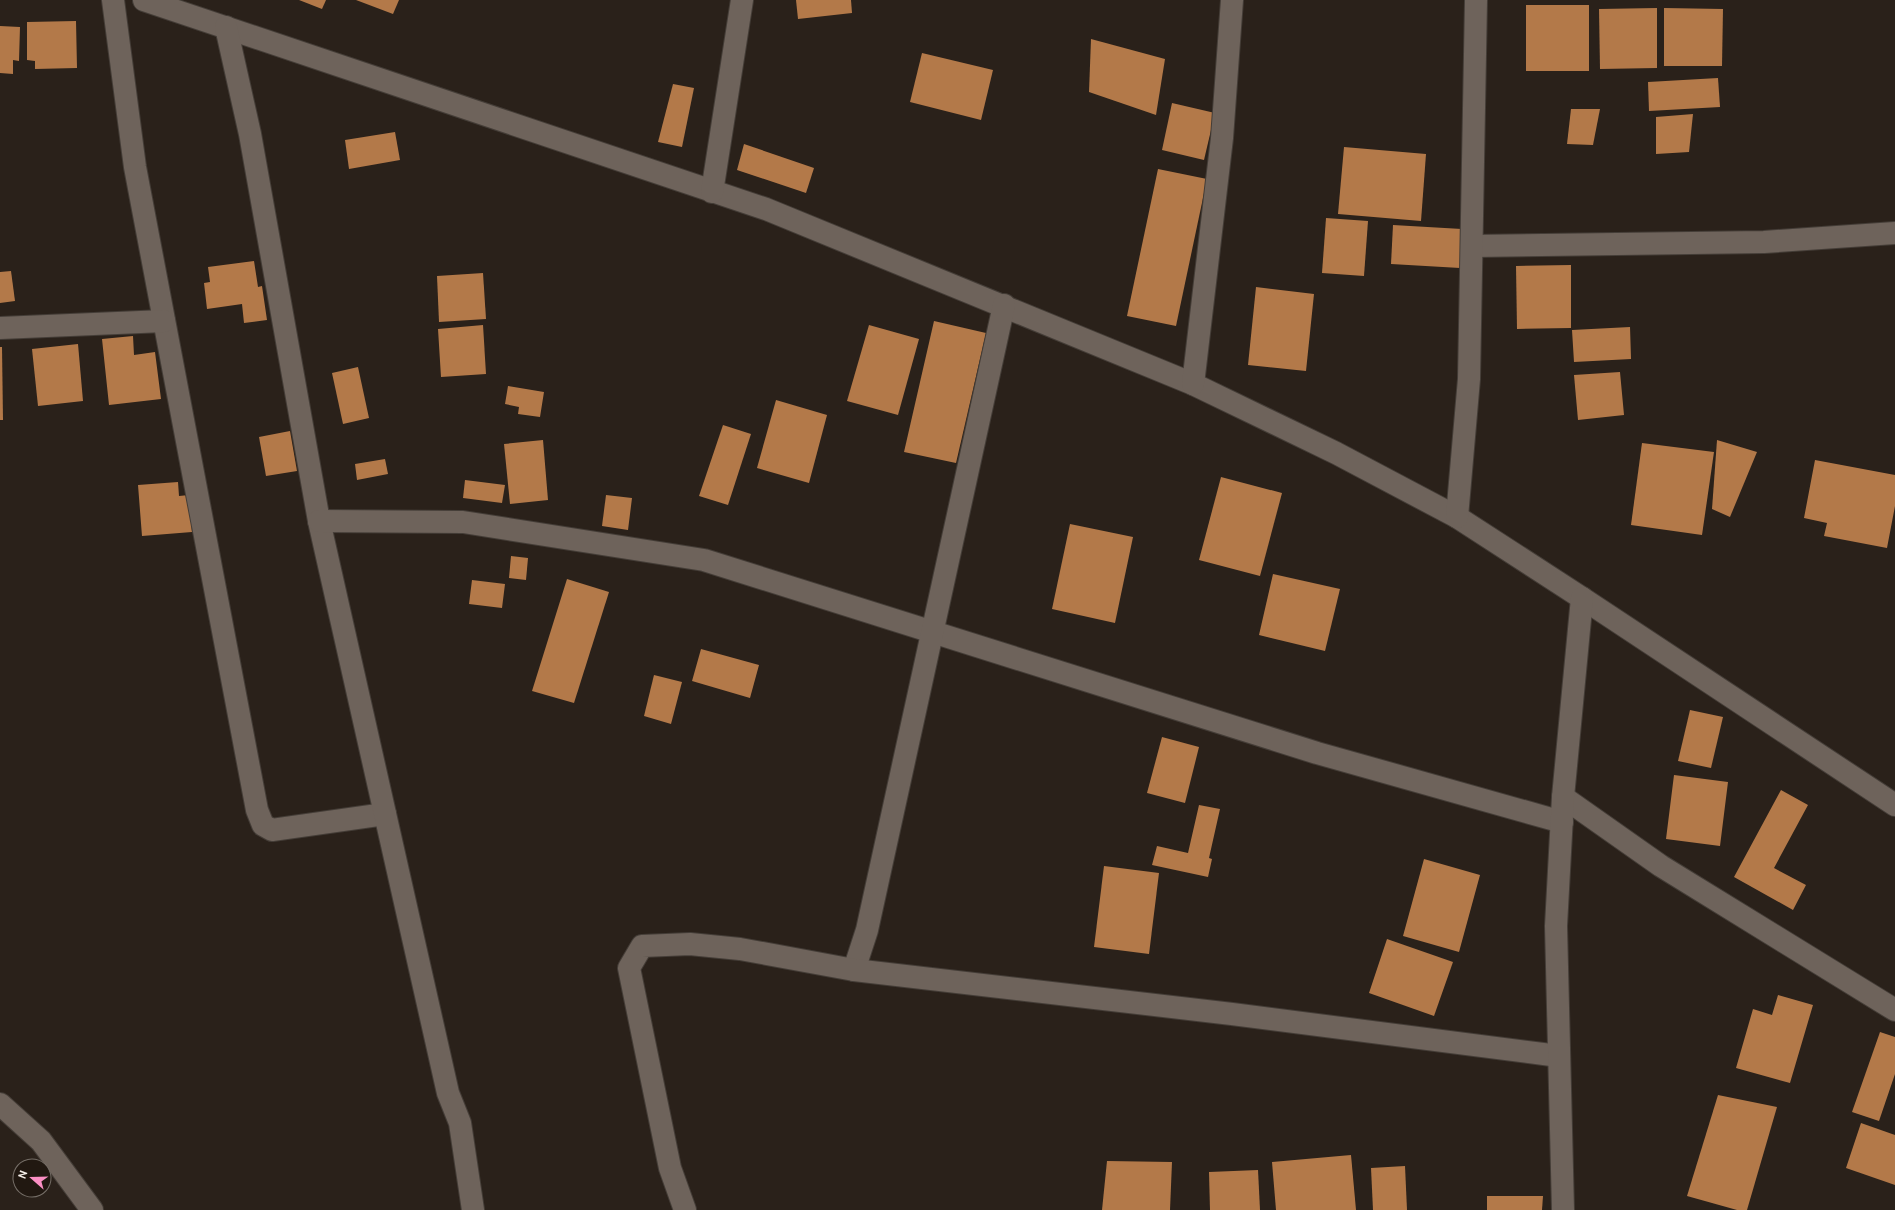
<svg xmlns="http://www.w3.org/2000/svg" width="1895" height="1210" font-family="Cabin,sans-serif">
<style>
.building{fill:#b37949}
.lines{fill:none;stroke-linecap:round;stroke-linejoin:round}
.street-casing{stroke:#443d37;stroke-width:24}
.street{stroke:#6e635b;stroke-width:22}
</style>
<rect width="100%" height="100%" fill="#2a211a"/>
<!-- building -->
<g class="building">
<path d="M 299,0 L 326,0 L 322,9 Z"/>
<path d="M 356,0 L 399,0 L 393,14 Z"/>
<path d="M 796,0 L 851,0 L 852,13 L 798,19 Z"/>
<rect x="1526" y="5" width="63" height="66"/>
<path d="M 1657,8 L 1657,68 L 1600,69 L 1599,9 Z"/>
<path d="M 1664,8 L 1723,9 L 1722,66 L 1664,66 Z"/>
<path d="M 76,21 L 77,68 L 35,69 L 35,61 L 27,60 L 27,22 Z"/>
<path d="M 0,26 L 20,27 L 19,61 L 13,60 L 13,74 L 0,73 Z"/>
<path d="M 1091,39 L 1165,59 L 1156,115 L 1089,92 Z"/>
<path d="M 922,53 L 993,70 L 981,120 L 910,102 Z"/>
<path d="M 1718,78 L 1720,107 L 1649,111 L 1648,82 Z"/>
<path d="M 673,84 L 694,88 L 682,147 L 658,142 Z"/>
<path d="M 1172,103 L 1215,113 L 1204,160 L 1162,150 Z"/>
<path d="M 1571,109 L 1600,109 L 1593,145 L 1567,144 Z"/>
<path d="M 1693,114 L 1689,152 L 1656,154 L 1656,117 Z"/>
<path d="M 395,132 L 400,160 L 349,169 L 345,140 Z"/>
<path d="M 744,144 L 814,168 L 806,193 L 737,170 Z"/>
<path d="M 1344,147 L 1426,154 L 1421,221 L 1338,214 Z"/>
<path d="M 1158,169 L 1207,179 L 1176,326 L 1127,316 Z"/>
<path d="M 1326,218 L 1368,221 L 1364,276 L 1322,273 Z"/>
<path d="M 1393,225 L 1462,229 L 1460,268 L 1391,264 Z"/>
<path d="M 254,261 L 258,287 L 262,286 L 267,320 L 244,323 L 242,304 L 207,309 L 204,283 L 210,282 L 208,267 Z"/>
<path d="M 1571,265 L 1571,328 L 1517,329 L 1516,266 Z"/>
<path d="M 11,271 L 15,301 L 0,303 L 0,272 Z"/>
<path d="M 483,273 L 486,319 L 439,322 L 437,276 Z"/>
<path d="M 1256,287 L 1314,294 L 1306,371 L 1248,365 Z"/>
<path d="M 934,321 L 986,333 L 956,463 L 904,452 Z"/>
<path d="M 483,325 L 486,374 L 441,377 L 438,329 Z"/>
<path d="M 869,325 L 919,339 L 898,415 L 847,401 Z"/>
<path d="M 1630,327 L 1631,359 L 1574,362 L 1572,330 Z"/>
<path d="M 133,336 L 134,355 L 155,352 L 161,399 L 109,405 L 102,339 Z"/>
<path d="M 78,344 L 83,401 L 38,406 L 32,349 Z"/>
<path d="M 0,347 L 2,347 L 3,420 L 0,420 Z"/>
<path d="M 358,367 L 369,418 L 343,424 L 332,373 Z"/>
<path d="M 1620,372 L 1624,415 L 1578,420 L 1574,375 Z"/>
<path d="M 508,386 L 544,392 L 540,417 L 518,414 L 519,407 L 505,404 Z"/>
<path d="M 776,400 L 827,415 L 809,483 L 757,468 Z"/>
<path d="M 723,425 L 751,434 L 728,505 L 699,496 Z"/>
<path d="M 290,431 L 297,471 L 266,476 L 259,437 Z"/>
<path d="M 543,440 L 548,500 L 510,504 L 504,444 Z"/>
<path d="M 1717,440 L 1757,452 L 1730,517 L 1712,509 Z"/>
<path d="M 1642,443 L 1714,452 L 1702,535 L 1631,525 Z"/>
<path d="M 385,459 L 388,474 L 357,480 L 355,464 Z"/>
<path d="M 1815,460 L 1895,475 L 1895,506 L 1887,548 L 1824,536 L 1827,523 L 1804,518 Z"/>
<path d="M 1221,477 L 1282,493 L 1260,576 L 1199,560 Z"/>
<path d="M 465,480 L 505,485 L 502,503 L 463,498 Z"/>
<path d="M 178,482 L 179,496 L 189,495 L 192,532 L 142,536 L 138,485 Z"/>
<path d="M 606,495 L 632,498 L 628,530 L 602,526 Z"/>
<path d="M 1070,524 L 1133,537 L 1115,623 L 1052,609 Z"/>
<path d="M 511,556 L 528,558 L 526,580 L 509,578 Z"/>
<path d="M 1273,574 L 1340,589 L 1325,651 L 1259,635 Z"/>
<path d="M 567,579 L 609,592 L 574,703 L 532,691 Z"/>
<path d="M 472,580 L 505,584 L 502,608 L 469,604 Z"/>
<path d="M 701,649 L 759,665 L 750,698 L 692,681 Z"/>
<path d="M 654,675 L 682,682 L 671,724 L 644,716 Z"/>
<path d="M 1690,710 L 1723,717 L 1711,768 L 1678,761 Z"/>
<path d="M 1162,737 L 1199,747 L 1185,803 L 1147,793 Z"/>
<path d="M 1674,775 L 1728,782 L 1720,846 L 1666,839 Z"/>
<path d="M 1781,790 L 1808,805 L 1774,868 L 1806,885 L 1793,910 L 1734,877 Z"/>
<path d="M 1199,805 L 1220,809 L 1209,858 L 1212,859 L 1208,877 L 1152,865 L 1157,846 L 1188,853 Z"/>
<path d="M 1424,859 L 1480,875 L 1459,952 L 1403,936 Z"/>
<path d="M 1104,866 L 1159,873 L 1149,954 L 1094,947 Z"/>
<path d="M 1387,939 L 1453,962 L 1434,1016 L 1369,993 Z"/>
<path d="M 1778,995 L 1813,1005 L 1790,1083 L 1736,1068 L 1753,1009 L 1772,1015 Z"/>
<path d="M 1880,1032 L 1895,1037 L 1895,1074 L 1879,1121 L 1852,1112 Z"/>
<path d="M 1718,1095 L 1777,1107 L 1747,1210 L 1737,1210 L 1687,1196 Z"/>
<path d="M 1861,1123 L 1895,1135 L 1895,1185 L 1846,1168 Z"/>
<path d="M 1351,1155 L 1356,1210 L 1276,1210 L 1272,1162 Z"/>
<path d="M 1107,1161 L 1172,1162 L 1170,1210 L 1102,1210 Z"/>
<path d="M 1405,1166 L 1407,1210 L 1373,1210 L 1371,1168 Z"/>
<path d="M 1258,1170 L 1260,1210 L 1210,1210 L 1209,1172 Z"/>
<path d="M 1487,1196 L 1543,1196 L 1542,1210 L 1487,1210 Z"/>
</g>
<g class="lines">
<!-- street casing -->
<g class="street-casing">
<g id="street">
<path d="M 113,0 L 135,167 L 257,810 L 263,825 L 272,830 L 385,814"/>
<path d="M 144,0 L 766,209 L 1193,384 L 1336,453 L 1457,517 L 1582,598 L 1895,805"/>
<path d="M 226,27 L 250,134 L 319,521 L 448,1093 L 460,1123 L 473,1210"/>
<path d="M 712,192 L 742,0"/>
<path d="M 1472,246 L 1764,242 L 1895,233"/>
<path d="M 0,328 L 164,321"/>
<path d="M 1193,384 L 1222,138 L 1232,0"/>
<path d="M 1457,517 L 1469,379 L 1476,0"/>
<path d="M 319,521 L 463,522 L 704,560 L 1317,753 L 1562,822"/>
<path d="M 1563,797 L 1661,866 L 1895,1010"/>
<path d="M 854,970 L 867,930 L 1004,305"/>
<path d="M 0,1104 L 41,1141 L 92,1210"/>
<path d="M 685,1210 L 670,1168 L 629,968 L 642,946 L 690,944 L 740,949 L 854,970 L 1232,1014 L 1559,1056"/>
<path d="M 1563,1210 L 1556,926 L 1563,797 L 1582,598"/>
</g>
</g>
<!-- street -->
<use href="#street" class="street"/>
</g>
<!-- north arrow -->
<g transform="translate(32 1178) rotate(290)"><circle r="19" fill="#211811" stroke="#756e67"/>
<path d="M0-3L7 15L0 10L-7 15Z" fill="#fb8fc4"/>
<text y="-6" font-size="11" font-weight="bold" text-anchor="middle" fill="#f4eee9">N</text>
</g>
</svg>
